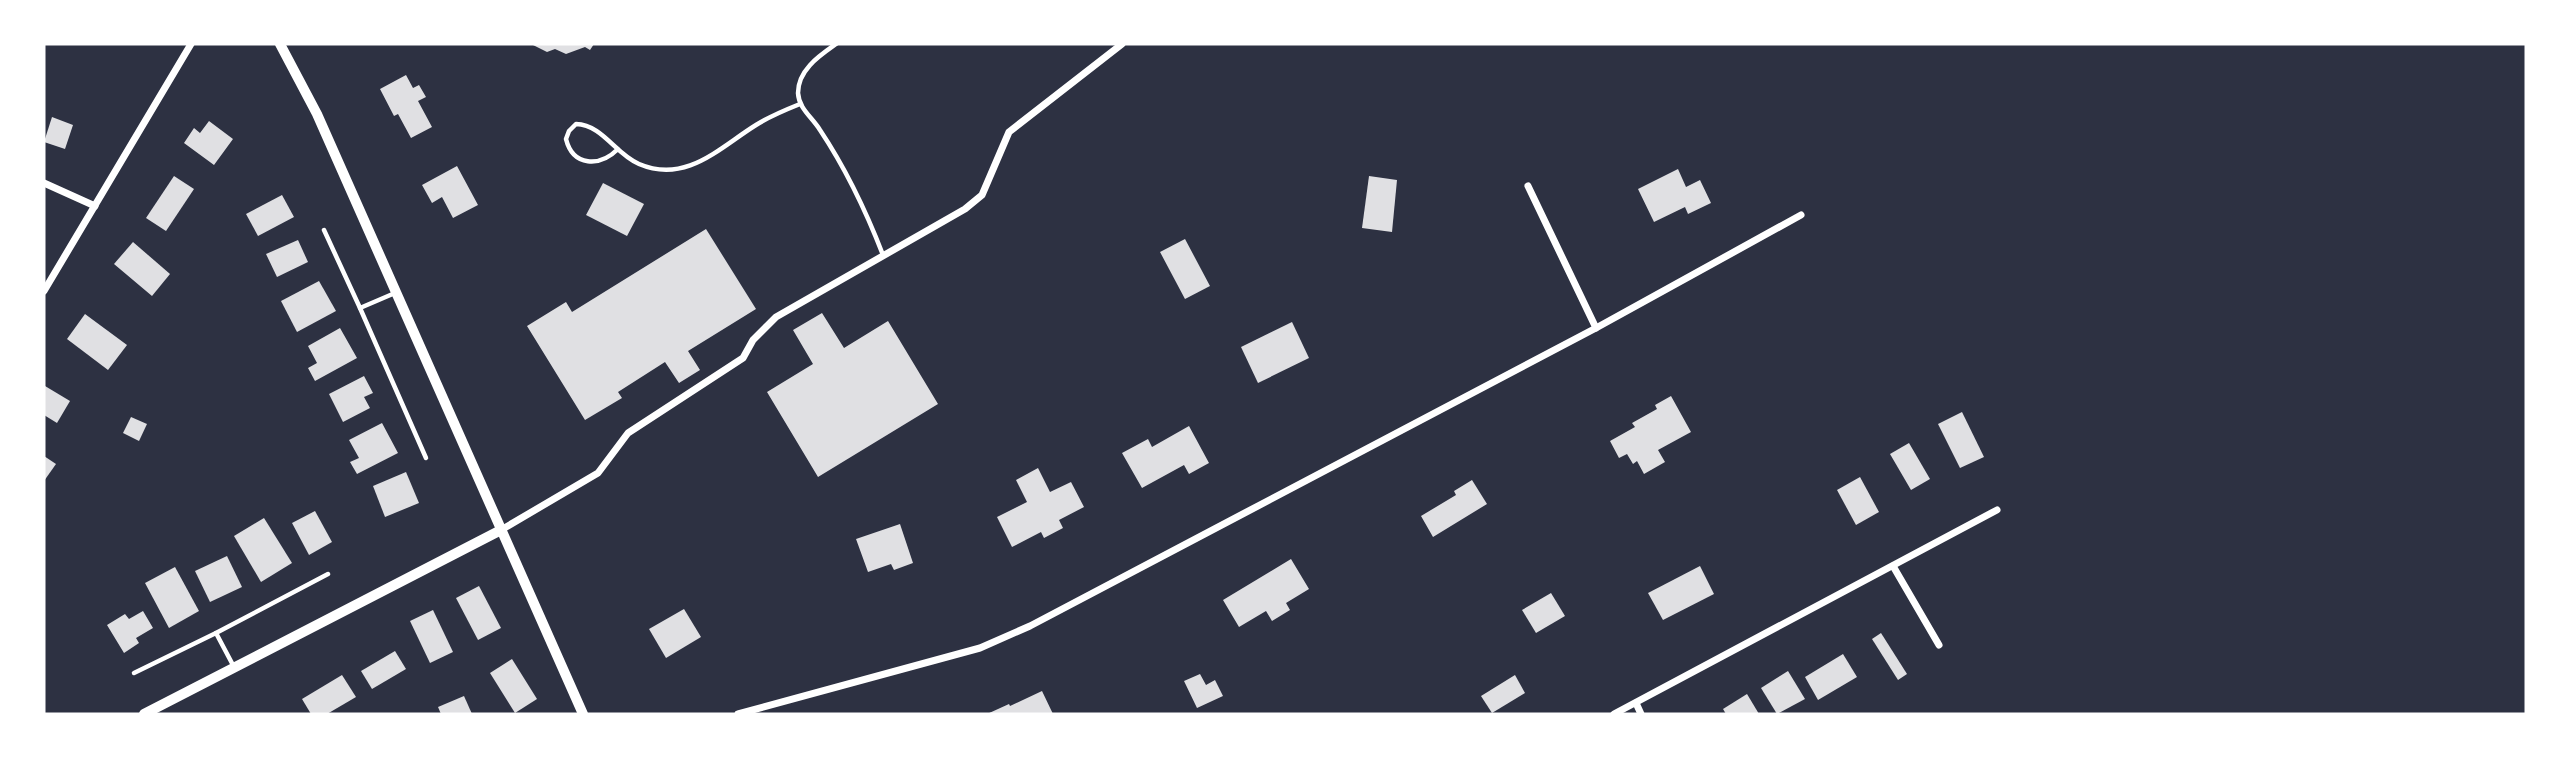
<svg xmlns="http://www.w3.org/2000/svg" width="2570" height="758" font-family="'Exo 2',sans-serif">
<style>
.building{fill:#e0e0e3}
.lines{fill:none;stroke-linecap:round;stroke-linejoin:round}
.service{stroke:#fff;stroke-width:4.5}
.minor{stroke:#fff;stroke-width:7}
.tertiary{stroke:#fff;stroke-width:10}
</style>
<rect width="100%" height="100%" fill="#2d3142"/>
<!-- building -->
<g class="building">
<path d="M 531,44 L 594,44 L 590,50 L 585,47 L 566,54 L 555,49 L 547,52 Z"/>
<path d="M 406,75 L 413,88 L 419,85 L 426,97 L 418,101 L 432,127 L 411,138 L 398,114 L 394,116 L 380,89 Z"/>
<path d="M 52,117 L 73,125 L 65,149 L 44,142 Z"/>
<path d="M 209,121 L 233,139 L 214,165 L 184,143 L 194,128 L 200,133 Z"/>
<path d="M 457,166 L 478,205 L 453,218 L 442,197 L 432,203 L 422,185 Z"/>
<path d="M 1678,169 L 1686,187 L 1700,180 L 1711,203 L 1688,214 L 1685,207 L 1654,222 L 1638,189 Z"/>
<path d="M 174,176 L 194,189 L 166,231 L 146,218 Z"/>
<path d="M 1369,176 L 1397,180 L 1392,232 L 1362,228 Z"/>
<path d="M 603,183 L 644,204 L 627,236 L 586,215 Z"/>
<path d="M 282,195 L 294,217 L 258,236 L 246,214 Z"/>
<path d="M 706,229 L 756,309 L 688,351 L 700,370 L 679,383 L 665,362 L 618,392 L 622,398 L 585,420 L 527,326 L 566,302 L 572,312 Z"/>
<path d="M 1185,239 L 1210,286 L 1185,299 L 1160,252 Z"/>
<path d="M 298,240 L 308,262 L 277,277 L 266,254 Z"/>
<path d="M 133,242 L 170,274 L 152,296 L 114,264 Z"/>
<path d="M 319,281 L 336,311 L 297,332 L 281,301 Z"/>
<path d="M 822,313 L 844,348 L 888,321 L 938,404 L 818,477 L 767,392 L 813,364 L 793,330 Z"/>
<path d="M 85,314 L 127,345 L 108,370 L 67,339 Z"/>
<path d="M 1292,322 L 1309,358 L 1258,383 L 1241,347 Z"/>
<path d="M 340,328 L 357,358 L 315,381 L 308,368 L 317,363 L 308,346 Z"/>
<path d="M 364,376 L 373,393 L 364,397 L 370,408 L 343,422 L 329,394 Z"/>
<path d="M 45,386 L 70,401 L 57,423 L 44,415 Z"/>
<path d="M 1671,396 L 1691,432 L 1658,450 L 1665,462 L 1644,474 L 1637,461 L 1633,464 L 1627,454 L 1619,458 L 1610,441 L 1635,427 L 1632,423 L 1657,409 L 1655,405 Z"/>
<path d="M 1962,412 L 1984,457 L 1960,468 L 1938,424 Z"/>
<path d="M 131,417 L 147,424 L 139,441 L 123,433 Z"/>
<path d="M 382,423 L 398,453 L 357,474 L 350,462 L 359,458 L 349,440 Z"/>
<path d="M 1189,426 L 1209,463 L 1189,474 L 1184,465 L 1142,488 L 1122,453 L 1148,439 L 1152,447 Z"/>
<path d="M 1909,443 L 1930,479 L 1911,490 L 1890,454 Z"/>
<path d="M 44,456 L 56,464 L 44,481 Z"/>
<path d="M 1038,468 L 1050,492 L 1071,482 L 1084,507 L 1059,520 L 1063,528 L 1044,538 L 1041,532 L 1012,547 L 997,517 L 1027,502 L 1016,480 Z"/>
<path d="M 406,472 L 419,503 L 385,517 L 373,486 Z"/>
<path d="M 1860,477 L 1879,512 L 1856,525 L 1837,490 Z"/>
<path d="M 1472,480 L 1487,504 L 1433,537 L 1421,516 L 1456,495 L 1454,491 Z"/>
<path d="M 315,511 L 332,542 L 309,555 L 292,523 Z"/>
<path d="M 264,518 L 292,563 L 261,582 L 234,536 Z"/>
<path d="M 900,524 L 913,563 L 894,570 L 891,564 L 868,572 L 856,539 Z"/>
<path d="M 227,556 L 242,587 L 210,602 L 195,571 Z"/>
<path d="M 1291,559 L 1309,589 L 1286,603 L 1290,610 L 1272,621 L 1266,611 L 1239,627 L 1223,600 Z"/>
<path d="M 1700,566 L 1714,594 L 1663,620 L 1648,593 Z"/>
<path d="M 175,567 L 199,611 L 169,628 L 145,583 Z"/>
<path d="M 479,586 L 501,628 L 478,640 L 456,598 Z"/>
<path d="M 1551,593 L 1565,616 L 1536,633 L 1522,610 Z"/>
<path d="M 684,609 L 701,637 L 666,658 L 649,629 Z"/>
<path d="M 433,610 L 453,652 L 430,663 L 410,621 Z"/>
<path d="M 143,611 L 153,628 L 136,638 L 139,643 L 124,653 L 107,625 L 125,614 L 129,619 Z"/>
<path d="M 1881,633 L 1907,674 L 1898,680 L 1872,639 Z"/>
<path d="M 395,651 L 406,669 L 372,689 L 361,671 Z"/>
<path d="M 1843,654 L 1857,677 L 1818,700 L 1805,677 Z"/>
<path d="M 512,659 L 537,699 L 515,713 L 490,673 Z"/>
<path d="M 1788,671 L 1805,699 L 1777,714 L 1761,688 Z"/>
<path d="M 1200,674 L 1206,685 L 1215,680 L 1223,696 L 1197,708 L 1184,681 Z"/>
<path d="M 342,675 L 356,697 L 327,714 L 311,714 L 302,699 Z"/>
<path d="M 1515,675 L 1525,693 L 1492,713 L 1481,696 Z"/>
<path d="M 1042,691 L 1053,714 L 987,714 L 1009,704 L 1010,706 Z"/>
<path d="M 1747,694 L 1759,714 L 1726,714 L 1723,709 Z"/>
<path d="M 464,696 L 472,714 L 441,714 L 438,707 Z"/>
</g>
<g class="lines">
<!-- service -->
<g class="service">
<path d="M 836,44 C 819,56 798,70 798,93 C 799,109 812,117 820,130 C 846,169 866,211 883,255"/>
<path d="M 618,149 C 600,167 573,167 566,139 L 569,131 L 576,124 C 603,125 615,154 639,164 C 686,184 719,148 756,125 C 770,116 785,110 800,104"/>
<path d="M 324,230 L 360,308"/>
<path d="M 395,293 L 360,308 L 426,458"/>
<path d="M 234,667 L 216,633 L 328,574"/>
<path d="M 134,673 L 216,633"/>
</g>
<!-- minor -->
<g class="minor">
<path d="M 44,183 L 95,206"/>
<path d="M 1528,186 L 1596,328"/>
<path d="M 44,291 L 191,44"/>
<path d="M 501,530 L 598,473 L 628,433 L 743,358 L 753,340 L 776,317 L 965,209 L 982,195 L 1009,132 L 1122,44"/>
<path d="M 1893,566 L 1939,645"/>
<path d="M 1636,703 L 1641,714"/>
<path d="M 738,714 L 980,648 L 1030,626 L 1596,328 L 1801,215"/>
<path d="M 1614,714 L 1997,510"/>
</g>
<!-- tertiary -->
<g class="tertiary">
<path d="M 280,44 L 317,114 L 583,714"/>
<path d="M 144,714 L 501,530"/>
</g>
</g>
<!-- border -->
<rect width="2570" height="758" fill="none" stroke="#ffffff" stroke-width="91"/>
</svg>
